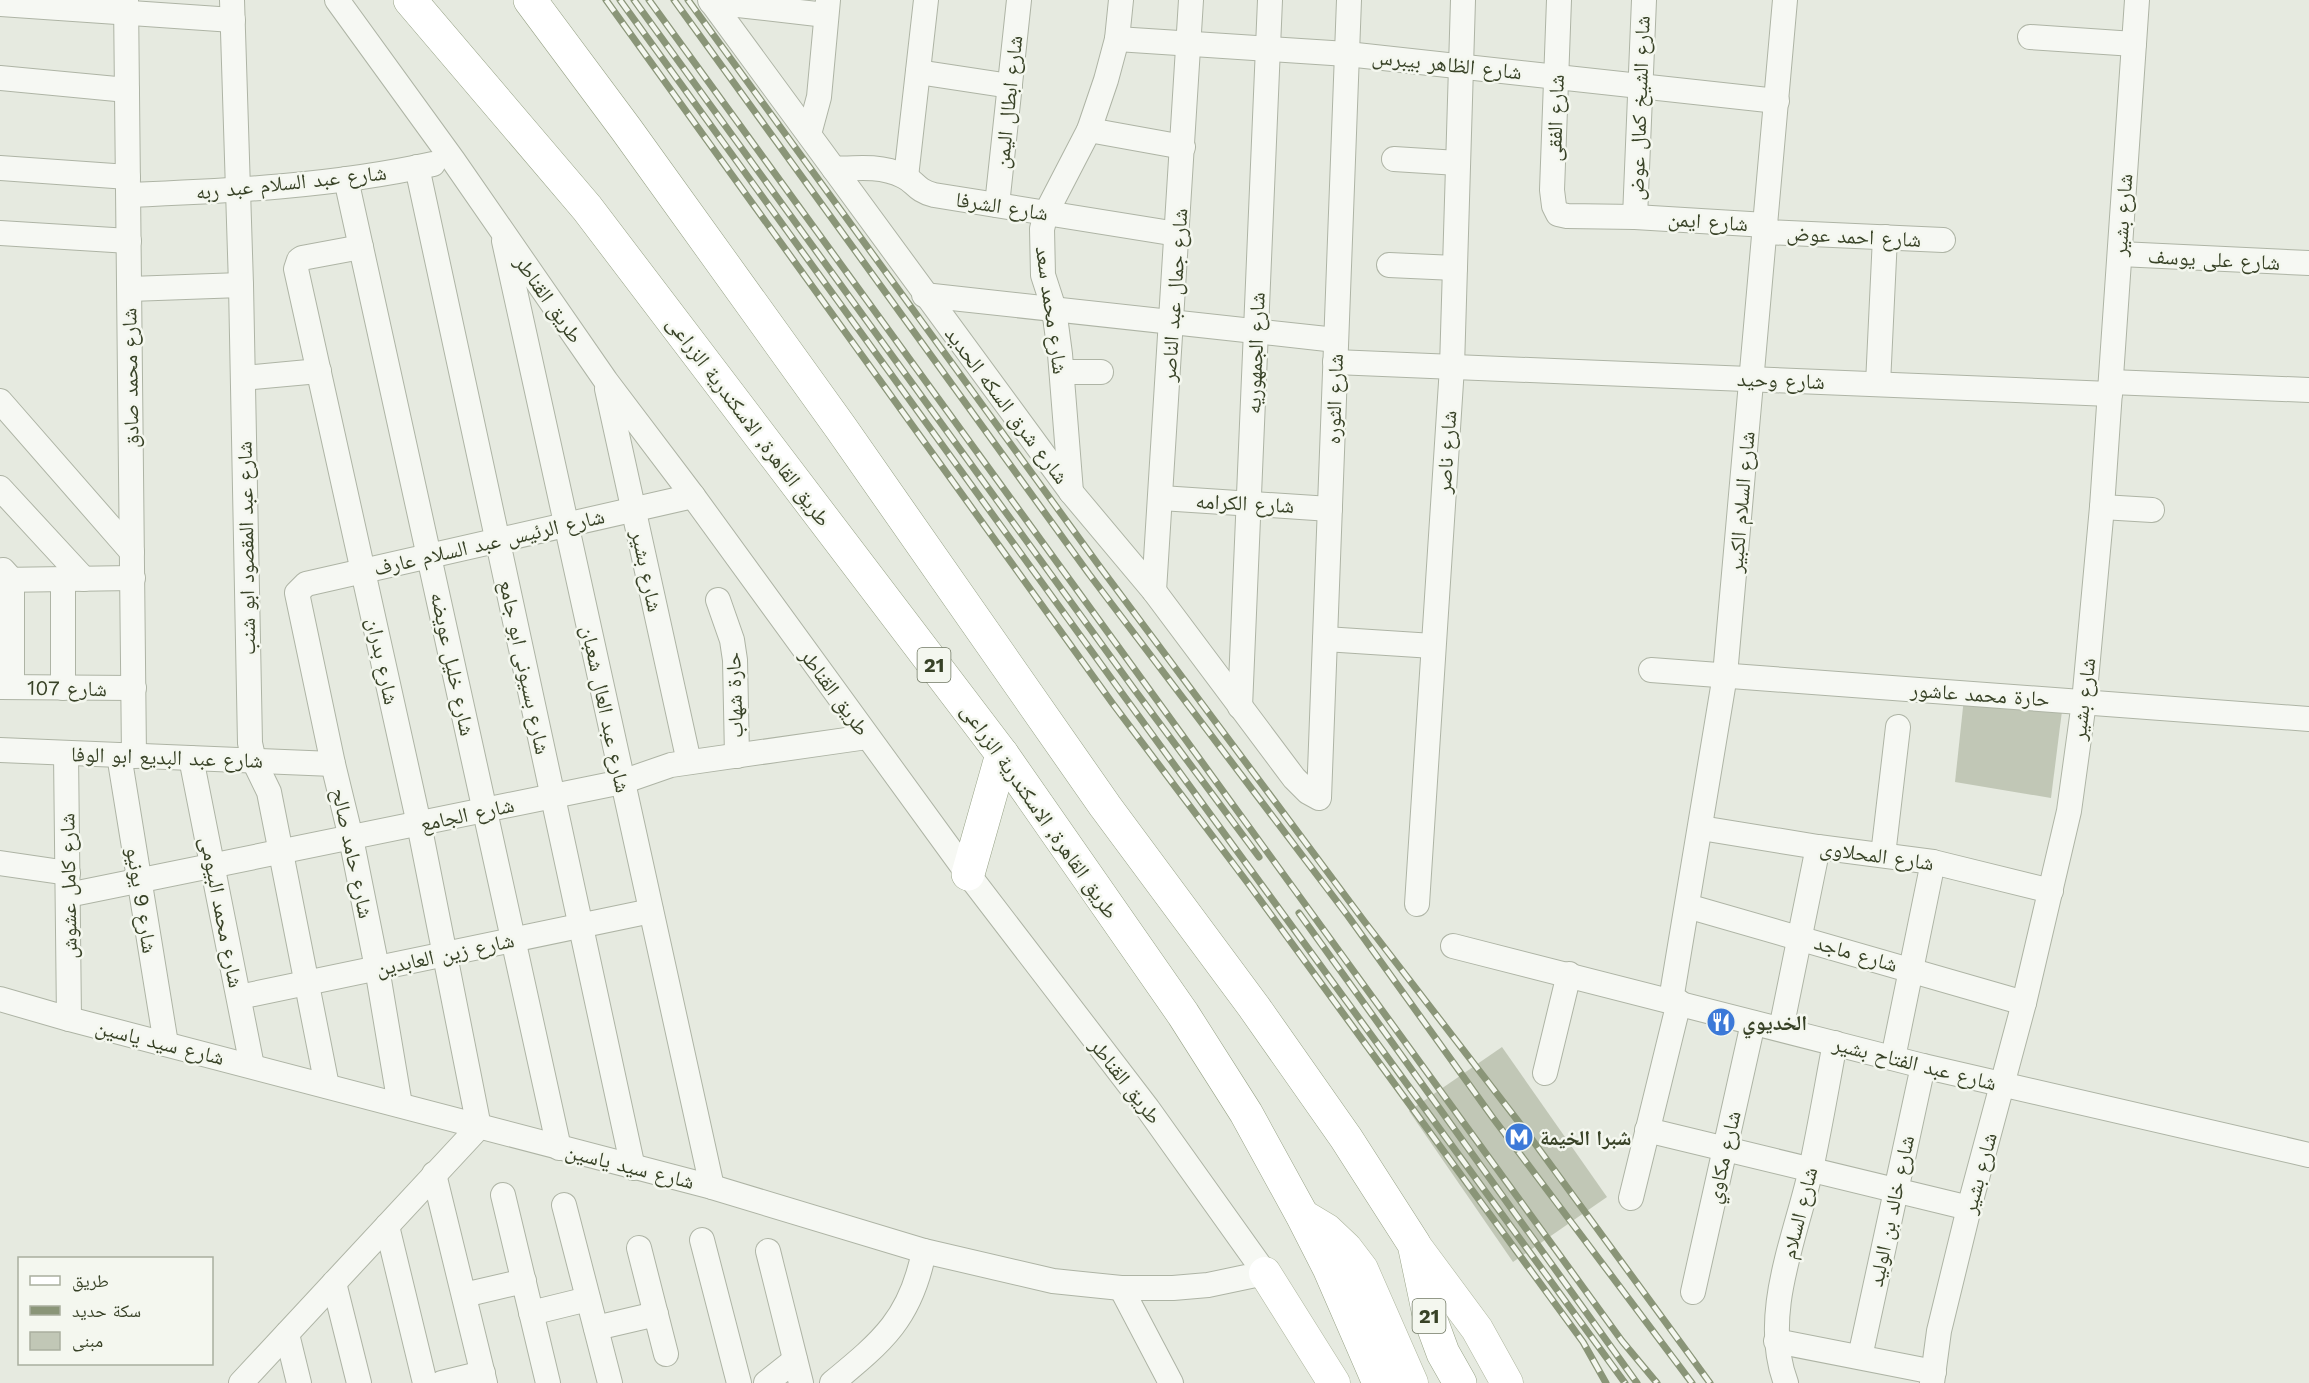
<svg xmlns="http://www.w3.org/2000/svg" width="2309" height="1383" font-family="'Work Sans','Noto Naskh Arabic',sans-serif">
<style>
.building{fill:#c1c7b6}
.lines{fill:none;stroke-linecap:round;stroke-linejoin:round}
.minor-casing{stroke:#aeb4a5;stroke-width:26}
.major-casing{stroke:#aeb69e;stroke-width:33}
.highway-casing{stroke:#97a286;stroke-width:34}
.minor{stroke:#f6f8f3;stroke-width:24}
.major{stroke:#fff;stroke-width:32}
.highway{stroke:#fff;stroke-width:33}
.rail-casing{stroke:#8a9578;stroke-width:7}
.rail{stroke:#f4f7ef;stroke-width:4.5;stroke-dasharray:14;stroke-linecap:butt}
.labels{text-anchor:middle;dominant-baseline:central;stroke-width:5;stroke-linejoin:round;paint-order:stroke}
.shield{fill:#f4f7ef;stroke:#707863;stroke-width:1.5}
.shield-label{font-size:20px;font-weight:bold;fill:#384227}
.street-label{font-size:21px;fill:#384227;stroke:#f4f7ef}
.poi-label{font-size:21px;font-weight:bold;fill:#384227;stroke:#f4f7ef;text-anchor:start}
</style>
<rect width="100%" height="100%" fill="#e6eae0"/>
<!-- building -->
<g class="building">
<path d="M 1964,698 L 2063,703 L 2051,798 L 1955,782 Z"/>
<path d="M 1502,1047 L 1607,1197 L 1513,1262 L 1409,1111 Z"/>
</g>
<g class="lines">
<!-- minor casing -->
<g class="minor-casing">
<g id="minor">
<path d="M 126,0 L 134,756"/>
<path d="M 232,0 L 241,285 L 250,743 L 254,761 L 269,792 L 327,1086"/>
<path d="M 710,0 L 1071,492 L 1154,591 L 1294,778 L 1308,792 L 1319,798 L 1349,0"/>
<path d="M 1559,0 L 1552,190 L 1554,206 L 1558,214 L 1567,216 L 1635,217 L 1766,225"/>
<path d="M 711,2 L 826,15"/>
<path d="M 0,4 L 233,20"/>
<path d="M 2030,37 L 2134,44"/>
<path d="M 1117,39 L 1347,54 L 1777,101"/>
<path d="M 918,72 L 1010,86"/>
<path d="M 0,78 L 127,90"/>
<path d="M 1089,130 L 1183,147"/>
<path d="M 809,134 L 819,97 L 828,0"/>
<path d="M 1394,159 L 1458,163"/>
<path d="M 417,167 L 633,1168"/>
<path d="M 0,168 L 128,177"/>
<path d="M 834,169 C 856,168 882,165 903,176 C 916,182 915,190 934,195 L 1177,234"/>
<path d="M 906,177 L 926,0"/>
<path d="M 346,179 L 559,1148"/>
<path d="M 129,195 C 231,191 333,186 433,164"/>
<path d="M 997,205 L 1019,0"/>
<path d="M 1635,217 L 1644,0"/>
<path d="M 1765,232 L 1943,240"/>
<path d="M 0,233 L 129,241"/>
<path d="M 504,241 L 712,1187"/>
<path d="M 2120,254 L 2309,263"/>
<path d="M 1389,265 L 1455,268"/>
<path d="M 130,289 L 241,285"/>
<path d="M 924,295 L 1336,340"/>
<path d="M 1335,362 L 2110,394"/>
<path d="M 1062,372 L 1101,372"/>
<path d="M 243,378 L 319,371"/>
<path d="M 2111,382 L 2309,390"/>
<path d="M 1878,384 L 1885,237"/>
<path d="M 607,389 L 689,762"/>
<path d="M 0,401 L 132,552"/>
<path d="M 0,488 L 84,579"/>
<path d="M 1071,492 L 1060,354 L 1054,309 L 1043,275 L 1042,229 L 1046,213 L 1089,130 L 1106,80 L 1117,39 L 1121,0"/>
<path d="M 1161,498 L 1330,509"/>
<path d="M 2102,507 L 2152,510"/>
<path d="M 3,570 L 12,580 L 12,687"/>
<path d="M 63,579 L 63,688"/>
<path d="M 0,580 L 133,578"/>
<path d="M 1154,591 L 1191,0"/>
<path d="M 718,600 L 732,640 L 735,660 L 737,756"/>
<path d="M 1325,639 L 1433,646"/>
<path d="M 1651,670 L 2309,719"/>
<path d="M 0,687 L 134,688"/>
<path d="M 1240,707 L 1270,0"/>
<path d="M 0,750 L 333,764"/>
<path d="M 66,753 L 69,1019"/>
<path d="M 119,755 L 166,1044"/>
<path d="M 191,758 L 252,1066"/>
<path d="M 1701,828 L 1818,847 L 1933,862 L 2051,891"/>
<path d="M 1883,855 L 1898,727"/>
<path d="M 0,863 L 68,873"/>
<path d="M 68,895 L 622,782 L 671,765 L 867,737"/>
<path d="M 1417,904 L 1452,367 L 1463,0"/>
<path d="M 1687,906 L 2024,1003"/>
<path d="M 1453,946 L 1923,1066 L 2309,1155"/>
<path d="M 239,997 L 651,911"/>
<path d="M 0,999 L 69,1019 L 712,1187 L 924,1251 L 1053,1281 L 1121,1288 L 1173,1288 L 1208,1285 L 1265,1273 L 1148,1109 L 968,874 L 693,496 L 606,381 L 453,160 L 337,0"/>
<path d="M 1671,1000 L 1725,675 L 1785,0"/>
<path d="M 1781,1029 L 1818,847"/>
<path d="M 1893,1058 L 1933,862"/>
<path d="M 1545,1073 L 1569,974"/>
<path d="M 400,1105 L 377,968 L 351,838 L 333,764 L 297,593 L 306,584 L 693,496"/>
<path d="M 1647,1130 L 1969,1208"/>
<path d="M 434,1174 L 485,1383"/>
<path d="M 503,1195 L 548,1383"/>
<path d="M 1631,1198 L 1679,1002"/>
<path d="M 564,1205 L 610,1383"/>
<path d="M 387,1226 L 425,1383"/>
<path d="M 702,1240 L 739,1383"/>
<path d="M 639,1248 L 666,1354"/>
<path d="M 768,1251 L 801,1383"/>
<path d="M 334,1283 L 359,1383"/>
<path d="M 1121,1288 L 1171,1383"/>
<path d="M 1693,1292 L 1753,1023"/>
<path d="M 464,1295 L 524,1281"/>
<path d="M 531,1313 L 588,1299"/>
<path d="M 596,1328 L 656,1314"/>
<path d="M 287,1334 L 299,1383"/>
<path d="M 1776,1341 L 1934,1372"/>
<path d="M 1860,1357 L 1923,1066"/>
<path d="M 241,1383 L 479,1127 L 419,824 L 296,269 L 299,260 L 302,258 L 361,247"/>
<path d="M 442,1383 L 483,1373"/>
<path d="M 766,1383 L 795,1360"/>
<path d="M 832,1383 C 883,1341 911,1318 924,1251"/>
<path d="M 1786,1383 C 1760,1315 1796,1237 1811,1169 C 1820,1127 1827,1085 1835,1043"/>
<path d="M 1932,1383 L 1939,1331 L 1969,1208 L 2024,1003 L 2069,811 L 2084,702 L 2102,507 L 2137,0"/>
</g>
</g>
<!-- major casing -->
<g class="major-casing">
<g id="major">
<path d="M 1302,1215 L 1327,1230 L 1346,1248 L 1362,1269 L 1412,1383"/>
<path d="M 1414,1244 L 1477,1329 L 1507,1383"/>
<path d="M 1265,1273 L 1334,1383"/>
</g>
</g>
<!-- highway casing -->
<g class="highway-casing">
<g id="highway">
<path d="M 410,0 L 587,208 L 1002,754 L 1183,1014 L 1246,1113 L 1302,1215 L 1329,1268 L 1379,1383"/>
<path d="M 530,0 L 626,129 L 841,428 L 1105,806 L 1254,1007 L 1346,1138 L 1414,1244 L 1429,1315 L 1443,1353 L 1460,1383"/>
<path d="M 968,874 L 1002,754"/>
</g>
</g>
<!-- minor -->
<use href="#minor" class="minor"/>
<!-- major -->
<use href="#major" class="major"/>
<!-- highway -->
<use href="#highway" class="highway"/>
<!-- rail casing -->
<g class="rail-casing">
<g id="rail">
<path d="M 606,0 L 1113,704 L 1250,886 L 1583,1342 L 1606,1383"/>
<path d="M 620,0 L 1124,696 L 1625,1383"/>
<path d="M 634,0 L 1134,689 L 1259,857"/>
<path d="M 649,0 L 1622,1341 L 1657,1383"/>
<path d="M 674,0 L 1089,574 L 1348,916 L 1493,1118 L 1692,1383"/>
<path d="M 688,0 L 1100,567 L 1364,921 L 1528,1134 L 1710,1383"/>
<path d="M 1299,913 L 1637,1383"/>
</g>
</g>
<!-- rail -->
<use href="#rail" class="rail"/>
</g>
<!-- icons -->
<defs>
<g id="restaurant-disc" transform="scale(1.5)"><circle r="9.5" fill="#3c79d8" stroke="#f4f7ef"/><path d="M-5-6h1v4h1v-4h1v4h1v-4h1v5L-1.5 .5V6h-2V.5L-5-1ZM5-6V6H3V1.5H1.5Q1.5-4 5-6Z" fill="#fff"/></g>
<g id="metro-disc" transform="scale(1.5)"><circle r="9.5" fill="#3c79d8" stroke="#f4f7ef"/><path d="M-5.5 5V-5H-3L0 0L3-5H5.5V5H3V-.5L0 4L-3-.5V5Z" fill="#fff"/></g>
</defs>
<g fill-rule="evenodd">
<use href="#restaurant-disc" x="1721" y="1022"/>
<use href="#metro-disc" x="1519" y="1137"/>
</g>
<g class="labels">
<!-- shield labels -->
<g class="shield">
<rect x="917.5" y="648" width="33" height="34" rx="4.5"/>
<rect x="1412.5" y="1299" width="33" height="34" rx="4.5"/>
</g>
<g class="shield-label">
<text x="934" y="665">21</text>
<text x="1429" y="1316">21</text>
</g>
<!-- street labels -->
<g class="street-label">
<text transform="translate(1447 64) rotate(6)">شارع الظاهر بيبرس</text>
<text transform="translate(1008 102) rotate(-84)">شارع ابطال اليمن</text>
<text transform="translate(1639 108) rotate(-88)">شارع الشيخ كمال عوض</text>
<text transform="translate(1555 118) rotate(-88)">شارع الفقى</text>
<text transform="translate(291 182) rotate(-6)">شارع عبد السلام عبد ربه</text>
<text transform="translate(1002 206) rotate(9)">شارع الشرفا</text>
<text transform="translate(2122 215) rotate(-86)">شارع بشير</text>
<text transform="translate(1708 221) rotate(4)">شارع ايمن</text>
<text transform="translate(1854 236) rotate(3)">شارع احمد عوض</text>
<text transform="translate(2214 259) rotate(3)">شارع على يوسف</text>
<text transform="translate(1174 295) rotate(-86)">شارع جمال عبد الناصر</text>
<text transform="translate(549 299) rotate(55)">طريق القناطر</text>
<text transform="translate(1052 310) rotate(82)">شارع محمد سعد</text>
<text transform="translate(1255 353) rotate(-88)">شارع الجمهوريه</text>
<text transform="translate(130 378) rotate(-91)">شارع محمد صادق</text>
<text transform="translate(1781 380) rotate(2)">شارع وحيد</text>
<text transform="translate(1334 399) rotate(-88)">شارع الثوره</text>
<text transform="translate(1007 405) rotate(53)">شارع شرق السكه الحديد</text>
<text transform="translate(749 421) rotate(53)">طريق القاهرة, الاسكندرية الزراعى</text>
<text transform="translate(1446 452) rotate(-86)">شارع ناصر</text>
<text transform="translate(1741 502) rotate(-85)">شارع السلام الكبير</text>
<text transform="translate(1245 503) rotate(3)">شارع الكرامه</text>
<text transform="translate(489 542) rotate(-13)">شارع الرئيس عبد السلام عارف</text>
<text transform="translate(246 548) rotate(-91)">شارع عبد المقصود ابو شنب</text>
<text transform="translate(647 571) rotate(78)">شارع بشير</text>
<text transform="translate(383 661) rotate(78)">شارع بدران</text>
<text transform="translate(453 664) rotate(78)">شارع خليل عويضه</text>
<text transform="translate(525 667) rotate(78)">شارع بسيونى ابو جامع</text>
<text transform="translate(67 688) rotate(1)">شارع 107</text>
<text transform="translate(835 692) rotate(54)">طريق القناطر</text>
<text transform="translate(1980 694) rotate(4)">حارة محمد عاشور</text>
<text transform="translate(734 695) rotate(-92)">حارة شهاب</text>
<text transform="translate(2083 699) rotate(-83)">شارع بشير</text>
<text transform="translate(606 709) rotate(78)">شارع عبد العال شعبان</text>
<text transform="translate(167 757) rotate(2)">شارع عبد البديع ابو الوفا</text>
<text transform="translate(1040 811) rotate(55)">طريق القاهرة, الاسكندرية الزراعى</text>
<text transform="translate(467 814) rotate(-12)">شارع الجامع</text>
<text transform="translate(353 853) rotate(78)">شارع حامد صالح</text>
<text transform="translate(1877 855) rotate(8)">شارع المحلاوى</text>
<text transform="translate(68 886) rotate(-91)">شارع كامل عشوش</text>
<text transform="translate(142 900) rotate(81)">شارع 9 يونيو</text>
<text transform="translate(222 912) rotate(79)">شارع محمد البيومى</text>
<text transform="translate(1856 953) rotate(16)">شارع ماجد</text>
<text transform="translate(445 954) rotate(-12)">شارع زين العابدين</text>
<text transform="translate(160 1042) rotate(14)">شارع سيد ياسين</text>
<text transform="translate(1915 1063) rotate(14)">شارع عبد الفتاح بشير</text>
<text transform="translate(1126 1081) rotate(52)">طريق القناطر</text>
<text transform="translate(1723 1157) rotate(-77)">شارع مكاوي</text>
<text transform="translate(630 1166) rotate(14)">شارع سيد ياسين</text>
<text transform="translate(1979 1173) rotate(-75)">شارع بشير</text>
<text transform="translate(1891 1211) rotate(-78)">شارع خالد بن الوليد</text>
<text transform="translate(1799 1213) rotate(-76)">شارع السلام</text>
</g>
<!-- poi labels -->
<g class="poi-label">
<text x="1742" y="1022">الخديوي</text>
<text x="1540" y="1137">شبرا الخيمة</text>
</g>
</g>
<!-- legend -->
<rect x="18" y="1257" width="195" height="108" fill="#f4f7ef" stroke="#a9af9f" stroke-width="1.5"/>
<rect x="30" y="1276" width="30" height="9" fill="#ffffff" stroke="#a9af9f" stroke-width="1.5"/>
<text x="72" y="1287" font-size="18" fill="#384227">طريق</text>
<rect x="30" y="1306" width="30" height="9" fill="#8a9578" stroke="#a9af9f" stroke-width="1.5"/>
<text x="72" y="1317" font-size="18" fill="#384227">سكة حديد</text>
<rect x="30" y="1332" width="30" height="18" fill="#c1c7b6" stroke="#a9af9f" stroke-width="1.5"/>
<text x="72" y="1347" font-size="18" fill="#384227">مبنى</text>
</svg>
